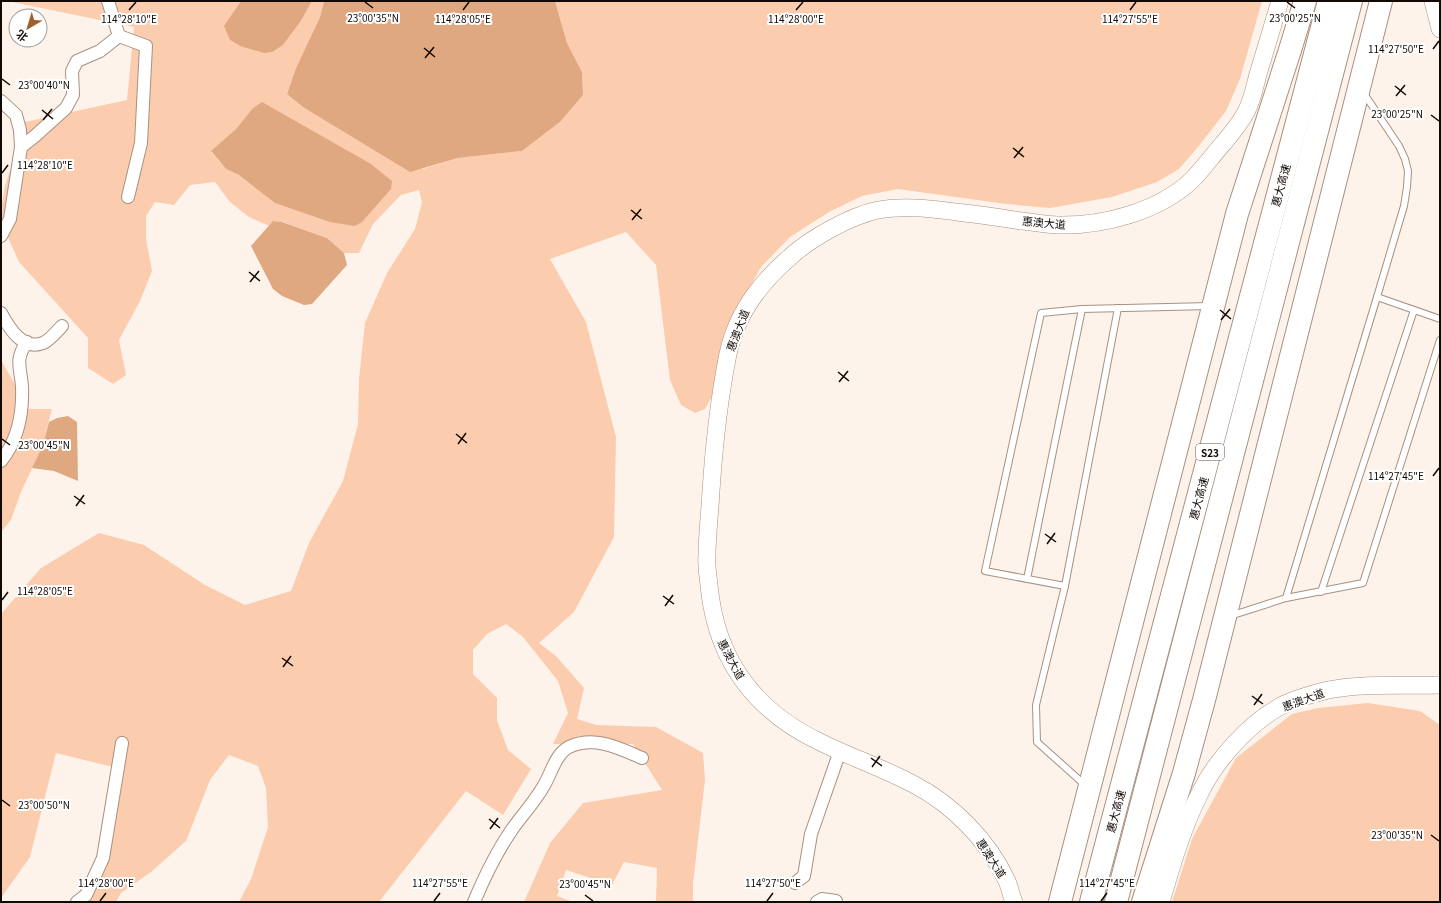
<svg xmlns="http://www.w3.org/2000/svg" width="1441" height="903" font-family="Georgia,'Noto Sans SC',serif">
<style>
.green{fill:#fbcdae;fill-rule:evenodd}
.water{fill:#e0a881}
.lines{fill:none;stroke-linecap:round;stroke-linejoin:round}
.lane-casing{stroke:#a9907e;stroke-width:8}
.street-casing{stroke:#a9907e;stroke-width:14}
.secondary-casing{stroke:#a9907e;stroke-width:18}
.highway-casing{stroke:#a9907e;stroke-width:24}
.lane{stroke:#fff;stroke-width:6}
.street{stroke:#fff;stroke-width:12}
.secondary{stroke:#fff;stroke-width:17}
.highway{stroke:#fff;stroke-width:22}
.ticks{fill:none;stroke:#120904;stroke-width:1.5}
.labels{text-anchor:middle;dominant-baseline:central;stroke-width:4;stroke-linejoin:round;paint-order:stroke}
.shield{fill:#fff;stroke:#59534f;stroke-width:1}
.shield-label{font-size:10px;font-weight:bold;fill:#120904}
.street-label{font-size:11px;fill:#120904;stroke:#fff}
.ticks-label{font-size:10px;text-anchor:middle;fill:#120904;stroke:#fff;stroke-width:4;stroke-linejoin:round;paint-order:stroke}
</style>
<rect width="100%" height="100%" fill="#fef3eb"/>
<!-- green -->
<g class="green">
<path d="M 7,1 L 241,1 L 225,26 L 230,40 L 240,46 L 302,19 L 312,1 L 324,1 L 320,17 L 296,68 L 287,94 L 423,169 L 458,158 L 522,151 L 560,122 L 583,95 L 582,72 L 567,43 L 555,1 L 1262,1 L 1240,79 L 1226,111 L 1198,147 L 1179,169 L 1157,182 L 1112,197 L 1050,208 L 1006,204 L 898,189 L 862,196 L 829,212 L 790,237 L 761,267 L 742,301 L 714,393 L 705,409 L 695,413 L 681,405 L 670,380 L 656,265 L 626,232 L 550,259 L 586,322 L 616,437 L 614,537 L 574,612 L 539,643 L 556,656 L 584,688 L 577,719 L 597,725 L 656,727 L 703,753 L 705,780 L 693,883 L 693,902 L 656,902 L 657,868 L 624,862 L 612,885 L 566,870 L 557,896 L 573,902 L 524,902 L 550,843 L 583,803 L 662,790 L 633,744 L 553,744 L 568,713 L 558,681 L 523,637 L 506,624 L 487,634 L 473,650 L 473,674 L 497,698 L 497,720 L 508,750 L 531,769 L 503,815 L 466,791 L 379,902 L 239,902 L 251,879 L 268,827 L 266,788 L 258,766 L 229,755 L 210,780 L 186,841 L 151,872 L 121,893 L 116,902 L 78,902 L 109,839 L 121,769 L 56,753 L 30,857 L 1,898 L 1,614 L 41,568 L 99,533 L 144,545 L 205,585 L 245,605 L 291,591 L 309,543 L 343,481 L 358,424 L 359,378 L 365,323 L 387,273 L 415,229 L 422,202 L 419,190 L 401,195 L 373,224 L 359,253 L 344,253 L 327,238 L 283,222 L 274,221 L 269,226 L 249,217 L 230,202 L 215,182 L 190,185 L 174,205 L 155,202 L 146,216 L 146,239 L 152,271 L 140,301 L 119,340 L 126,375 L 113,384 L 88,368 L 88,338 L 19,262 L 1,222 L 1,210 L 5,186 L 25,122 L 127,100 L 134,27 ZM 252,109 L 239,175 L 226,169 L 211,152 L 236,129 Z"/>
<path d="M 1,360 L 29,409 L 52,409 L 43,445 L 21,492 L 11,520 L 1,532 Z"/>
<path d="M 1368,703 L 1420,711 L 1440,725 L 1440,902 L 1172,902 L 1192,839 L 1236,758 L 1292,714 L 1318,708 Z"/>
</g>
<!-- water -->
<g class="water">
<path d="M 241,1 L 312,1 L 302,19 L 283,45 L 272,52 L 264,53 L 240,46 L 230,40 L 224,26 Z"/>
<path d="M 324,1 L 555,1 L 567,43 L 582,72 L 583,95 L 560,122 L 522,151 L 458,158 L 410,172 L 303,107 L 287,94 L 296,68 L 320,17 Z"/>
<path d="M 262,102 L 371,164 L 392,181 L 391,189 L 362,222 L 355,226 L 330,222 L 275,203 L 239,175 L 226,169 L 211,151 L 236,129 L 252,109 Z"/>
<path d="M 273,221 L 282,222 L 327,238 L 344,253 L 347,265 L 312,304 L 304,305 L 282,296 L 273,289 L 251,246 Z"/>
<path d="M 68,416 L 77,422 L 78,481 L 54,471 L 32,468 L 43,445 L 49,422 L 57,418 Z"/>
</g>
<g class="lines">
<!-- lane casing -->
<g class="lane-casing">
<g id="lane">
<path d="M 1363,92 L 1399,146 L 1405,159 L 1408,171 L 1407,187 L 1404,206 L 1377,297 L 1440,319"/>
<path d="M 1027,579 L 1082,309"/>
<path d="M 1065,586 L 1118,308"/>
<path d="M 1321,592 L 1414,310"/>
<path d="M 1286,598 L 1377,297"/>
<path d="M 1230,616 L 1286,598 L 1363,583 L 1440,340"/>
<path d="M 1085,785 L 1037,742 L 1036,705 L 1065,586 L 985,571 L 1041,313 L 1082,309 L 1210,306"/>
</g>
</g>
<!-- street casing -->
<g class="street-casing">
<g id="street">
<path d="M 108,1 L 119,36"/>
<path d="M 1,101 L 16,115 L 20,130 L 21,147 L 10,219 L 1,236"/>
<path d="M 21,147 L 35,136 L 66,108 L 73,95 L 72,71 L 77,61 L 100,51 L 119,36 L 146,46 L 141,143 L 128,197"/>
<path d="M 1,313 C 9,328 23,351 43,343 C 49,341 58,330 62,326"/>
<path d="M 1,461 C 18,440 23,413 22,387 C 21,368 14,360 27,342"/>
<path d="M 795,883 L 804,876 L 811,834 L 840,751"/>
<path d="M 77,902 L 86,895 L 103,858 L 122,743"/>
<path d="M 474,902 C 484,878 496,853 511,831 C 521,816 534,803 543,787 C 551,775 555,754 569,747 C 594,735 619,748 642,758"/>
<path d="M 817,902 L 822,899 L 836,901"/>
</g>
</g>
<!-- secondary casing -->
<g class="secondary-casing">
<g id="secondary">
<path d="M 1433,1 L 1440,29"/>
<path d="M 1014,902 C 1011,895 1010,888 1007,881 C 988,840 952,804 913,784 C 883,768 850,757 820,742 C 753,710 716,659 709,585 C 708,575 706,565 707,556 C 707,534 710,512 711,491 C 714,445 719,399 728,354 C 736,315 759,284 789,258 C 809,239 850,216 878,210 C 906,205 936,209 964,213 C 983,215 1002,218 1022,221 C 1033,222 1046,225 1058,225 C 1103,226 1158,212 1192,180 C 1199,173 1205,165 1211,158 C 1223,143 1237,129 1246,112 C 1253,99 1255,84 1259,71 C 1266,47 1273,24 1280,1"/>
<path d="M 1161,902 C 1172,864 1183,826 1201,791 C 1216,760 1249,724 1279,707 C 1293,699 1312,694 1328,690 C 1364,683 1403,686 1440,685"/>
</g>
</g>
<!-- highway casing -->
<g class="highway-casing">
<g id="highway">
<path d="M 1060,902 L 1237,214 L 1290,50 L 1305,1"/>
<path d="M 1091,902 L 1329,1"/>
<path d="M 1116,902 L 1351,1"/>
<path d="M 1143,902 L 1184,773 L 1204,700 L 1381,1"/>
</g>
</g>
<!-- lane -->
<use href="#lane" class="lane"/>
<!-- street -->
<use href="#street" class="street"/>
<!-- secondary -->
<use href="#secondary" class="secondary"/>
<!-- highway -->
<use href="#highway" class="highway"/>
</g>
<!-- ticks -->
<path class="ticks" d="M 365,2 L 373,8M 1287,2 L 1295,8M 129,10 L 136,2M 463,10 L 469,2M 796,10 L 803,2M 1130,10 L 1136,2M 424,48 L 435,57M 1433,49 L 1439,41M 425,58 L 434,47M 2,79 L 10,85M 1395,86 L 1406,95M 1396,96 L 1405,85M 42,110 L 53,119M 1431,115 L 1439,121M 43,120 L 52,109M 1013,148 L 1024,157M 1014,158 L 1023,147M 2,173 L 8,165M 631,210 L 642,219M 632,220 L 641,209M 249,272 L 260,281M 250,282 L 259,271M 1220,310 L 1231,319M 1221,320 L 1230,309M 838,372 L 849,381M 839,382 L 848,371M 456,434 L 467,443M 2,439 L 10,445M 458,444 L 466,433M 1433,476 L 1439,468M 74,496 L 85,504M 76,506 L 84,495M 1045,534 L 1056,542M 1047,544 L 1055,533M 663,596 L 674,604M 2,600 L 8,592M 665,606 L 673,595M 282,658 L 293,666M 283,667 L 291,656M 1252,696 L 1263,704M 1254,705 L 1262,694M 871,758 L 882,766M 872,767 L 880,756M 2,800 L 10,806M 489,819 L 500,828M 490,829 L 498,818M 1431,835 L 1439,841M 585,895 L 593,901M 100,901 L 106,893M 434,901 L 440,893M 767,901 L 773,893M 1101,901 L 1107,893"/>
<g class="labels">
<!-- shield labels -->
<rect class="shield" x="1196" y="444" width="28" height="16" rx="3"/>
<g class="shield-label">
<text x="1210" y="452">S23</text>
</g>
<!-- street labels -->
<g class="street-label">
<text transform="translate(1280 185) rotate(-75)">惠大高速</text>
<text transform="translate(1044 222) rotate(5)">惠澳大道</text>
<text transform="translate(737 330) rotate(-69)">惠澳大道</text>
<text transform="translate(1198 498) rotate(-75)">惠大高速</text>
<text transform="translate(732 659) rotate(62)">惠澳大道</text>
<text transform="translate(1303 699) rotate(-20)">惠澳大道</text>
<text transform="translate(1115 811) rotate(-75)">惠大高速</text>
<text transform="translate(992 858) rotate(57)">惠澳大道</text>
</g>
</g>
<g class="ticks-label">
<text x="373" y="22">23°00'35"N</text>
<text x="1295" y="22">23°00'25"N</text>
<text x="129" y="23">114°28'10"E</text>
<text x="463" y="23">114°28'05"E</text>
<text x="796" y="23">114°28'00"E</text>
<text x="1130" y="23">114°27'55"E</text>
<text x="1396" y="53">114°27'50"E</text>
<text x="44" y="89">23°00'40"N</text>
<text x="1397" y="118">23°00'25"N</text>
<text x="45" y="169">114°28'10"E</text>
<text x="44" y="449">23°00'45"N</text>
<text x="1396" y="480">114°27'45"E</text>
<text x="45" y="595">114°28'05"E</text>
<text x="44" y="809">23°00'50"N</text>
<text x="1397" y="839">23°00'35"N</text>
<text x="106" y="887">114°28'00"E</text>
<text x="440" y="887">114°27'55"E</text>
<text x="773" y="887">114°27'50"E</text>
<text x="1107" y="887">114°27'45"E</text>
<text x="585" y="888">23°00'45"N</text>
</g>
<!-- border -->
<rect width="1441" height="903" fill="none" stroke="#120904" stroke-width="4"/>
<!-- north arrow -->
<g transform="translate(28 28) rotate(218)"><circle r="19" fill="#ffffff" stroke="#a09d9b"/>
<path d="M0-3L7 15L0 10L-7 15Z" fill="#a05e2b"/>
<text y="-6" font-size="11" font-weight="bold" text-anchor="middle" fill="#120904">北</text>
</g>
</svg>
